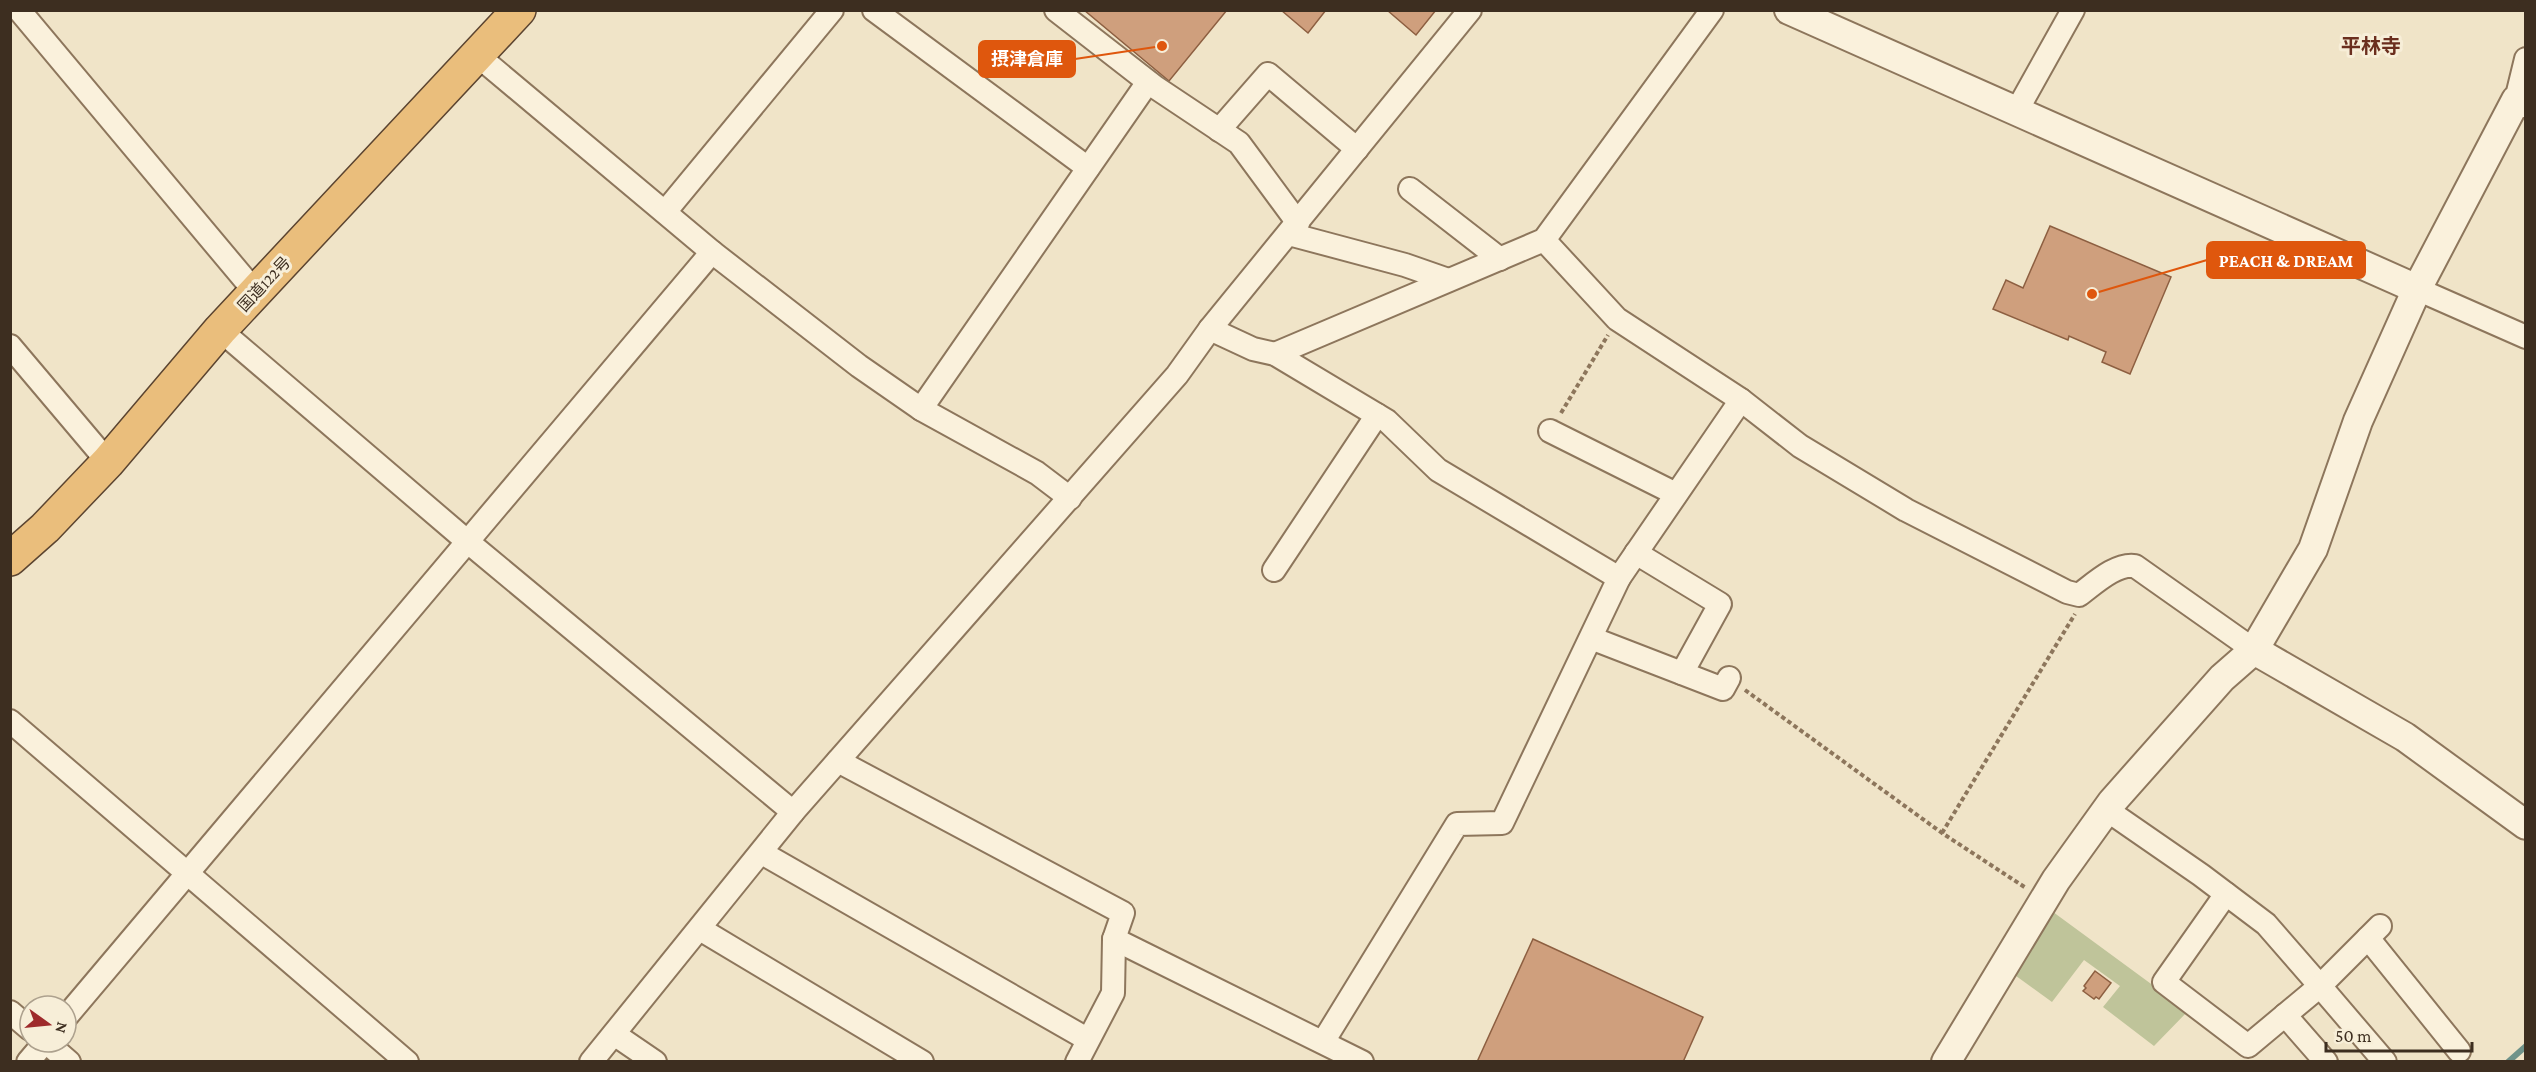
<svg xmlns="http://www.w3.org/2000/svg" width="2536" height="1072" font-family="'Crimson Pro','Noto Sans JP',serif">
<style>
.cemetery{fill:#bfc49a}
.lines{fill:none;stroke-linecap:round;stroke-linejoin:round}
.stream{stroke:#6f938a;stroke-width:6}
.building{fill:#cf9f7d;stroke:#8d5f41;stroke-width:1.5}
.minor-casing{stroke:#8d765c;stroke-width:26}
.tertiary-casing{stroke:#8d765c;stroke-width:32}
.trunk-casing{stroke:#5b4430;stroke-width:36}
.path{stroke:#8d765c;stroke-width:4;stroke-dasharray:4.5 3;stroke-linecap:butt}
.minor{stroke:#faf1dc;stroke-width:22}
.tertiary{stroke:#faf1dc;stroke-width:28}
.trunk{stroke:#eabe7c;stroke-width:33}
.labels{text-anchor:middle;dominant-baseline:central;stroke-width:6;stroke-linejoin:round;paint-order:stroke}
.street-label{font-size:16px;fill:#3d2e20;stroke:#f7eed8}
.quarter-label{font-size:20px;font-weight:bold;fill:#6b2e1e;stroke:#f7eed8}
.leader{fill:none;stroke:#df570d;stroke-width:2}
.callout-dot{fill:#df570d;stroke:#f7eed8;stroke-width:2}
.callout{fill:#df570d;stroke:#df570d;stroke-width:2}
.callout-label{font-size:18px;text-anchor:middle;font-weight:bold;fill:#fff}
</style>
<rect width="100%" height="100%" fill="#f0e4c8"/>
<!-- cemetery -->
<path class="cemetery" d="M 2049,909 L 2188,1011 L 2154,1046 L 2103,1007 L 2120,986 L 2084,960 L 2052,1002 L 2012,973 Z"/>
<g class="lines">
<!-- stream -->
<path class="stream" d="M 2508,1062 L 2526,1046"/>
</g>
<!-- building -->
<g class="building">
<path d="M 1084,10 L 1227,10 L 1169,81 Z"/>
<path d="M 1281,10 L 1326,10 L 1308,33 Z"/>
<path d="M 1387,10 L 1436,10 L 1416,35 Z"/>
<path d="M 2050,226 L 2171,277 L 2130,374 L 2102,362 L 2106,352 L 2069,336 L 2068,340 L 1993,309 L 2006,280 L 2023,288 Z"/>
<path d="M 1533,939 L 1703,1017 L 1683,1062 L 1477,1062 Z"/>
<path d="M 2095,971 L 2111,983 L 2099,999 L 2096,997 L 2094,999 L 2083,991 L 2086,988 L 2084,986 Z"/>
</g>
<g class="lines">
<!-- minor casing -->
<g class="minor-casing">
<g id="minor">
<path d="M 19,10 L 256,293"/>
<path d="M 874,10 L 1088,168"/>
<path d="M 1056,10 L 1155,87 L 1239,143 L 1298,223"/>
<path d="M 477,55 L 712,252 L 859,366 L 921,409 L 1037,473 L 1070,498"/>
<path d="M 2516,100 L 2526,59"/>
<path d="M 2016,112 L 2073,10"/>
<path d="M 1219,130 L 1268,74 L 1357,149"/>
<path d="M 1410,189 L 1500,259"/>
<path d="M 665,212 L 832,10"/>
<path d="M 1289,234 L 1405,265 L 1448,280"/>
<path d="M 1544,240 L 1617,319 L 1741,400 L 1800,446 L 1906,510 L 2067,592 L 2079,595 C 2094,584 2116,563 2135,566 L 2254,650"/>
<path d="M 2417,289 L 2526,337"/>
<path d="M 1210,329 L 1253,349 L 1275,354 L 1377,415 L 1387,421 L 1438,470 L 1619,578"/>
<path d="M 220,330 L 468,542 L 793,812"/>
<path d="M 10,346 L 108,462"/>
<path d="M 1275,354 L 1544,240 L 1712,10"/>
<path d="M 921,409 L 1148,82"/>
<path d="M 1550,431 L 1676,494"/>
<path d="M 1636,553 L 1720,604 L 1682,673"/>
<path d="M 1274,570 L 1377,415"/>
<path d="M 1591,638 L 1723,689 L 1729,678"/>
<path d="M 10,721 L 407,1062"/>
<path d="M 838,761 L 1123,913 L 1114,939 L 1113,993 L 1077,1062"/>
<path d="M 2107,810 L 2201,875 L 2266,924 L 2320,986 L 2380,926"/>
<path d="M 762,853 L 1087,1039"/>
<path d="M 2226,894 L 2164,982 L 2248,1046 L 2320,986 L 2385,1062"/>
<path d="M 700,929 L 922,1062"/>
<path d="M 2368,938 L 2459,1051"/>
<path d="M 1114,939 L 1362,1062"/>
<path d="M 10,1012 L 30,1029"/>
<path d="M 2285,1015 L 2326,1062"/>
<path d="M 66,1017 L 712,252"/>
<path d="M 614,1034 L 655,1062"/>
<path d="M 46,1042 L 69,1062"/>
<path d="M 1323,1042 L 1457,824 L 1502,823 L 1619,578 L 1741,400"/>
<path d="M 28,1062 L 45,1042"/>
<path d="M 591,1062 L 793,812 L 1177,375 L 1210,329 L 1470,10"/>
</g>
</g>
<!-- tertiary casing -->
<g class="tertiary-casing">
<g id="tertiary">
<path d="M 1789,10 L 2417,289"/>
<path d="M 2254,650 L 2405,737 L 2526,825"/>
<path d="M 1946,1062 L 2056,880 L 2112,802 L 2222,678 L 2254,650 L 2313,549 L 2358,421 L 2417,289 L 2516,100 L 2526,103"/>
</g>
</g>
<!-- trunk casing -->
<g class="trunk-casing">
<path id="trunk" d="M 10,559 L 45,528 L 108,462 L 220,330 L 519,10"/>
</g>
<!-- path -->
<g class="path">
<path d="M 1561,413 L 1608,335"/>
<path d="M 1745,690 L 1942,833 L 2026,888"/>
<path d="M 1942,833 L 2075,614"/>
</g>
<!-- minor -->
<use href="#minor" class="minor"/>
<!-- tertiary -->
<use href="#tertiary" class="tertiary"/>
<!-- trunk -->
<use href="#trunk" class="trunk"/>
</g>
<g class="labels">
<!-- street labels -->
<g class="street-label">
<text transform="translate(264 284) rotate(-47)">国道122号</text>
</g>
<!-- quarter labels -->
<g class="quarter-label">
<text x="2371" y="46">平林寺</text>
</g>
</g>
<!-- callouts -->
<path class="leader" d="M1162 46L1075 59M2092 294L2207 260"/>
<g class="callout-dot">
<circle cx="1162" cy="46" r="6"/>
<circle cx="2092" cy="294" r="6"/>
</g>
<g class="callout">
<rect x="979" y="41" width="96" height="36" rx="6"/>
<rect x="2207" y="242" width="158" height="36" rx="6"/>
</g>
<g class="callout-label">
<text x="1027" y="65">摂津倉庫</text>
<text x="2286" y="267">PEACH &amp; DREAM</text>
</g>
<!-- border -->
<rect width="2536" height="1072" fill="none" stroke="#3d2e20" stroke-width="24"/>
<!-- north arrow -->
<g transform="translate(48 1024) rotate(105)"><circle r="28" fill="#f7eed8" stroke="#ada18e" stroke-width="1.5"/>
<path d="M0-4.5L10 22L0 15L-10 22Z" fill="#9e2a2b"/>
<text y="-9" font-size="16" font-weight="bold" text-anchor="middle" fill="#3d2e20">N</text>
</g>
<!-- scale -->
<path d="M2326 1042v9h146v-9" fill="none" stroke="#3d2e20" stroke-width="3"/>
<text x="2335" y="1042" font-size="18" fill="#3d2e20" stroke="#f7eed8" stroke-width="4.5" paint-order="stroke">50 m</text>
</svg>
